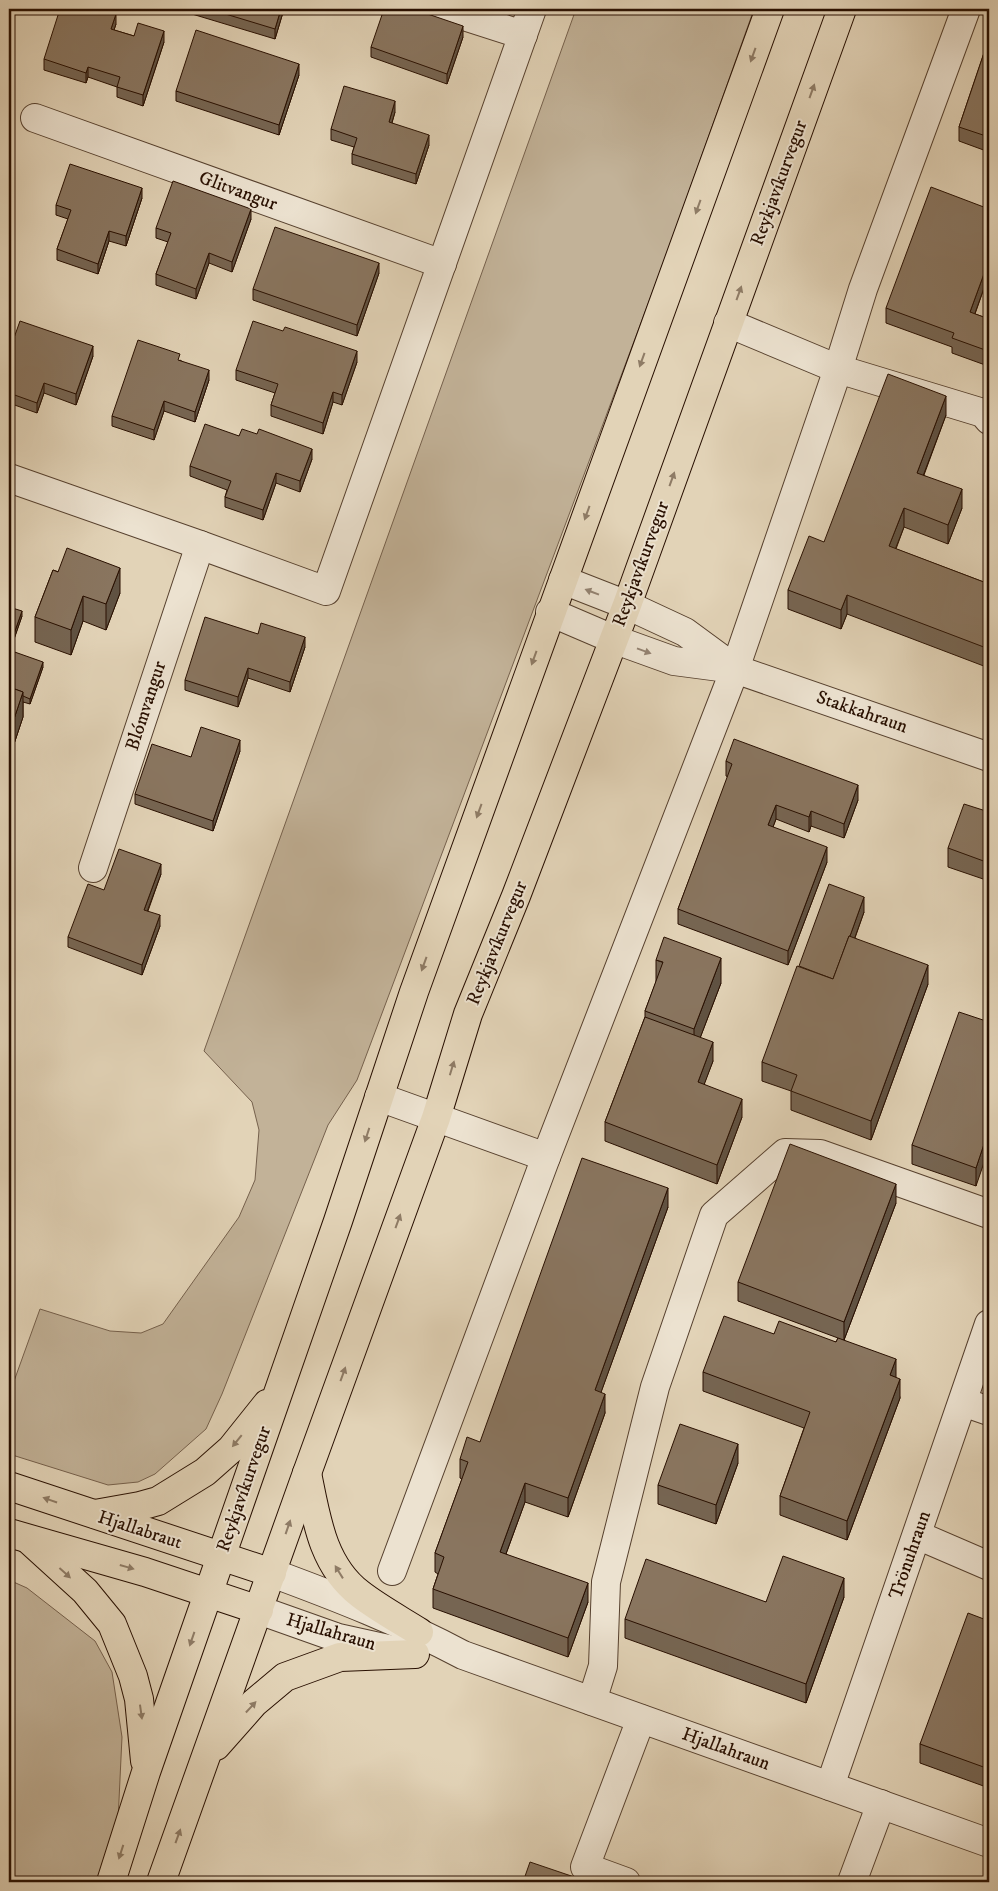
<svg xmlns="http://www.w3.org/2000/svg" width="998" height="1891" font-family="'IM FELL DW Pica',serif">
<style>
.green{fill:#c2b298;stroke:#75604c}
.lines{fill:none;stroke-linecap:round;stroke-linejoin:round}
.minor-casing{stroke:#56402e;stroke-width:30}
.major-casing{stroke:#280f00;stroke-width:30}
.minor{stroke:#ece2d0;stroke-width:28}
.major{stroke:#e2d3b7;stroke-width:28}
.wall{fill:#766552;stroke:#280f00}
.shaded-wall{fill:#605242;stroke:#280f00}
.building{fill:#89755f;stroke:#280f00}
.oneway{fill:#8e7b65}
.oneway2{fill:#948372}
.labels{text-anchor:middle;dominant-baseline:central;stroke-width:4;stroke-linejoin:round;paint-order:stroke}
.street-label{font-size:19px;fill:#280f00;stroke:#ece2d0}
</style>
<rect width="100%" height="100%" fill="#e2d3b7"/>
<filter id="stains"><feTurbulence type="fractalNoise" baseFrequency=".004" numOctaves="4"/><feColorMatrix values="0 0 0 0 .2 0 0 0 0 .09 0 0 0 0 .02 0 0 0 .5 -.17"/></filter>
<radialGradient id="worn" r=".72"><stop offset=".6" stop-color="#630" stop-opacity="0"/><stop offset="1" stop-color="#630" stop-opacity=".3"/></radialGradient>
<!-- green -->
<g class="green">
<path d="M 576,9 L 754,9 L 666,256 L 357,1080 L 328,1125 L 222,1394 L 206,1429 L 155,1474 L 138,1482 L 108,1485 L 9,1454 L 9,1395 L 40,1309 L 110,1331 L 141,1333 L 163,1324 L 239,1217 L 255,1180 L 259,1130 L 252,1102 L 204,1051 Z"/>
<path d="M 9,1580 L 27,1588 L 95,1641 L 112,1672 L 122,1737 L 118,1821 L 98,1882 L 9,1882 Z"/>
</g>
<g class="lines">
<!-- minor casing -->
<g class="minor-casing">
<g id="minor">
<path d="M 442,9 L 523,35"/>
<path d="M 35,118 L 442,264"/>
<path d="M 728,323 L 838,369 L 983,413 L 989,420"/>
<path d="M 9,478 L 200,545 L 326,591 L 532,9"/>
<path d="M 563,580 L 627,605 L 685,632 L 734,668"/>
<path d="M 550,612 L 613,639 L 674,661 L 735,669 L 989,757"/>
<path d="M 93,868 L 200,545"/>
<path d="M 379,1097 L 546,1157"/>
<path d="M 963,1402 L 989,1411"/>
<path d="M 917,1535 L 989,1566"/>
<path d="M 392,1571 L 546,1157 L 735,669 L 838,369 L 863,289 L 966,9"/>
<path d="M 272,1573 C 337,1597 401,1622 463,1655 L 989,1843"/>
<path d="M 259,1610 L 338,1638 L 397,1651"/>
<path d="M 592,1701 L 603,1666 L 606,1582 L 655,1387 L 714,1215 L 785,1153 L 820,1154 L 989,1214"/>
<path d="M 830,1786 L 989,1324"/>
<path d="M 626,1882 L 585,1867 L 641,1719"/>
<path d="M 852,1882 L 881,1804"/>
</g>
</g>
<!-- major casing -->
<g class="major-casing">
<g id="major">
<path d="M 307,1473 C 316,1517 322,1565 360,1594 C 378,1608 400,1620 419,1632"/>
<path d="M 9,1486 L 272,1573"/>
<path d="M 95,1514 L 140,1506 L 158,1501 L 205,1472 L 231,1449 L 267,1404"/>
<path d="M 9,1533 L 145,1572 L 259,1610"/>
<path d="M 29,1540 L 85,1591 L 112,1624 L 133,1676 L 139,1699 L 145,1761"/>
<path d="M 216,1746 L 254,1703 L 285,1677 L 340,1657 L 415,1654"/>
<path d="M 111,1882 L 146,1772 L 338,1221 L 414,992 L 770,9"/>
<path d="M 161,1882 L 307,1473 L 436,1118 L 468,1014 L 516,896 L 627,605 L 842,9"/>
</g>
</g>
<!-- minor -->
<use href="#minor" class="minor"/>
<!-- major -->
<use href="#major" class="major"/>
</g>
<!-- wall -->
<g class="wall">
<path d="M 192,9 L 284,9 L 275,39 L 192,14 Z"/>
<path d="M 116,24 L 114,30 L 134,36 L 164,42 L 143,106 L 117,97 L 117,87 L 88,77 L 86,83 L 44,70 L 44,59 Z"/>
<path d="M 463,37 L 447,84 L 371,57 L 371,47 Z"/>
<path d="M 989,38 L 989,152 L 959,141 L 959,127 Z"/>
<path d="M 299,75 L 279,135 L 176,101 L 176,91 Z"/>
<path d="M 395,112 L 392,123 L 429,145 L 416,184 L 352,164 L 352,154 L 354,147 L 331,140 L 331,129 Z"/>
<path d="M 142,198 L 126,246 L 109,241 L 98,274 L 57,260 L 57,249 L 68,219 L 56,215 L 56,205 Z"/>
<path d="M 251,219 L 232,272 L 209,263 L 196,299 L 156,285 L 156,274 L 168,242 L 156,238 L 156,228 Z"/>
<path d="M 379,273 L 357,336 L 253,300 L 253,289 Z"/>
<path d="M 989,274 L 975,314 L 989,319 L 988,366 L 952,353 L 952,347 L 886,323 L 886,308 Z"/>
<path d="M 9,352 L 93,356 L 76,405 L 44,393 L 37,413 L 9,403 Z"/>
<path d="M 180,360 L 209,380 L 195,422 L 164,411 L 154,440 L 112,426 L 112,416 Z"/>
<path d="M 357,362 L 342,405 L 333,402 L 323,434 L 271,416 L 271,405 L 275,393 L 236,380 L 236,370 Z"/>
<path d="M 946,415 L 924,475 L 962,508 L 948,544 L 904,527 L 896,549 L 989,584 L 989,668 L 847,614 L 841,629 L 788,609 L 788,590 L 824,542 Z"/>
<path d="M 239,436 L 312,459 L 300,492 L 276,483 L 263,520 L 225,507 L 225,497 L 227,490 L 190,476 L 190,466 Z"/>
<path d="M 53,570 L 120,593 L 106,630 L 83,621 L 71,655 L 35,642 L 35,617 Z"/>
<path d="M 9,607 L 22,616 L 10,650 L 43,667 L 30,704 L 23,702 L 23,717 L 10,756 L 9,755 Z"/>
<path d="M 258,634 L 305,647 L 290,692 L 248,678 L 238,707 L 185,690 L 185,680 Z"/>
<path d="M 240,751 L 213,831 L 135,804 L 135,794 L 191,757 Z"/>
<path d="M 726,761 L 858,800 L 844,838 L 811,826 L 809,832 L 776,819 L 773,827 L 827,862 L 788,965 L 678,924 L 678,909 L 728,777 L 726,776 Z"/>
<path d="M 989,812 L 989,881 L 948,867 L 948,848 Z"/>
<path d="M 161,874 L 148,911 L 160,926 L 142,975 L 68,947 L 68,937 L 104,890 Z"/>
<path d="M 864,912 L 855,938 L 928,984 L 871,1140 L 791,1110 L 791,1091 L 762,1081 L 762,1062 Z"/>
<path d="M 656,960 L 721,983 L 700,1038 L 713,1061 L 704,1084 L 742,1117 L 717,1184 L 605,1141 L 605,1122 L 645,1017 L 645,1011 L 656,982 Z"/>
<path d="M 989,1022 L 976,1186 L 912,1164 L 912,1145 Z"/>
<path d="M 896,1203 L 844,1340 L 896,1378 L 900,1398 L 847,1540 L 780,1515 L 780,1496 L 804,1428 L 703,1391 L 703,1372 L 774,1334 L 836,1342 L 838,1338 L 738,1301 L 738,1282 Z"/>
<path d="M 668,1207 L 601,1392 L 605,1413 L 568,1517 L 525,1502 L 506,1554 L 588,1602 L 568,1657 L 433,1608 L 433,1589 L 438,1574 L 435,1572 L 435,1553 L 462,1479 L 460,1478 L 460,1459 L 480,1442 Z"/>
<path d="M 738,1463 L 716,1524 L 658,1504 L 658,1485 Z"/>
<path d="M 844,1597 L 806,1703 L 625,1638 L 625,1619 L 766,1602 Z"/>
<path d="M 989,1621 L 989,1788 L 920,1763 L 920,1744 Z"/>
</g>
<!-- shaded-wall -->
<g class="shaded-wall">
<path d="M 281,9 L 284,9 L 275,39 L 275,29 Z"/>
<path d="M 116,14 L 116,24 L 111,39 L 111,29 Z"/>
<path d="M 463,26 L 463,37 L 447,84 L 447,74 Z"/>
<path d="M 164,31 L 164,42 L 143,106 L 143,95 Z"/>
<path d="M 299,64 L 299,75 L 279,135 L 279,125 Z"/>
<path d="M 88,67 L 88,77 L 86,83 L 86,73 Z"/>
<path d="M 395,101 L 395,112 L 389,132 L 389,122 Z"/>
<path d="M 429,135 L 429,145 L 416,184 L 416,174 Z"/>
<path d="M 142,188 L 142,198 L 126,246 L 126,236 Z"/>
<path d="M 251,209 L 251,219 L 232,272 L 232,262 Z"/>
<path d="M 109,231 L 109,241 L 98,274 L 98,264 Z"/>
<path d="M 209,253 L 209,263 L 196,299 L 196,289 Z"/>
<path d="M 989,260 L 989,274 L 970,327 L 970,312 Z"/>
<path d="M 379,263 L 379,273 L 357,336 L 357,325 Z"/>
<path d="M 93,346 L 93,356 L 76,405 L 76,394 Z"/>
<path d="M 989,347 L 989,362 L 988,366 L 988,351 Z"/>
<path d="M 357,351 L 357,362 L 342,405 L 342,395 Z"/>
<path d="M 209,370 L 209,380 L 195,422 L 195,412 Z"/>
<path d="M 44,383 L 44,393 L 37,413 L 37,403 Z"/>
<path d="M 333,392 L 333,402 L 323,434 L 323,423 Z"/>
<path d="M 946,396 L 946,415 L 917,492 L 917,473 Z"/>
<path d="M 164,401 L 164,411 L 154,440 L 154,430 Z"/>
<path d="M 312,449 L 312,459 L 300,492 L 300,481 Z"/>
<path d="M 276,473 L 276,483 L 263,520 L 263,510 Z"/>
<path d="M 962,489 L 962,508 L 948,544 L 948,525 Z"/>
<path d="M 904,508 L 904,527 L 889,565 L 889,546 Z"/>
<path d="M 120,568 L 120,593 L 106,630 L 106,604 Z"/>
<path d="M 847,595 L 847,614 L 841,629 L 841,610 Z"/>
<path d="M 83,596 L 83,621 L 71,655 L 71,630 Z"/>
<path d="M 22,611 L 22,616 L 9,654 L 9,648 Z"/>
<path d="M 305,637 L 305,647 L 290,692 L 290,682 Z"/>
<path d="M 43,662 L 43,667 L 30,704 L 30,699 Z"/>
<path d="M 248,668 L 248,678 L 238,707 L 238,697 Z"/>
<path d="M 23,692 L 23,717 L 10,756 L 10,731 Z"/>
<path d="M 240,740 L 240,751 L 213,831 L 213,821 Z"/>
<path d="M 858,785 L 858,800 L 844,838 L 844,824 Z"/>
<path d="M 776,805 L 776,819 L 768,840 L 768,825 Z"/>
<path d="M 811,811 L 811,826 L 809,832 L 809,817 Z"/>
<path d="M 827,847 L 827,862 L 788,965 L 788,951 Z"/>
<path d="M 161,864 L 161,874 L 144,920 L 144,910 Z"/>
<path d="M 864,897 L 864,912 L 833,998 L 833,983 Z"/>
<path d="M 160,915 L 160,926 L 142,975 L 142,965 Z"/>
<path d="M 721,958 L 721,983 L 694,1054 L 694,1029 Z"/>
<path d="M 928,965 L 928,984 L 871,1140 L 871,1121 Z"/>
<path d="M 713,1042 L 713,1061 L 698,1101 L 698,1082 Z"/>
<path d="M 742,1099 L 742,1117 L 717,1184 L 717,1165 Z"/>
<path d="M 989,1129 L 989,1148 L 976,1186 L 976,1168 Z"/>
<path d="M 896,1184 L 896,1203 L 844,1340 L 844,1322 Z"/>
<path d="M 668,1188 L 668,1207 L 595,1409 L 595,1390 Z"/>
<path d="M 896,1359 L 896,1378 L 890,1375 Z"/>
<path d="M 900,1379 L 900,1398 L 847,1540 L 847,1521 Z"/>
<path d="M 605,1394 L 605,1413 L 568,1517 L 568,1498 Z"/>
<path d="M 738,1444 L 738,1463 L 716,1524 L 716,1505 Z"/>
<path d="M 525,1483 L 525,1502 L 500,1570 L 500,1552 Z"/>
<path d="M 844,1578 L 844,1597 L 806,1703 L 806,1684 Z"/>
<path d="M 588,1583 L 588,1602 L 568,1657 L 568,1638 Z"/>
</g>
<!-- building -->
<g class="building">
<path d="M 66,9 L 100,9 L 116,14 L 111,29 L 134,36 L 138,23 L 164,31 L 143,95 L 117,87 L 120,77 L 88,67 L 86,73 L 44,59 L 59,12 L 64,13 Z"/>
<path d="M 209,9 L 281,9 L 275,29 Z"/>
<path d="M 384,9 L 413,9 L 463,26 L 447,74 L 371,47 Z"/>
<path d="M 196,30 L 299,64 L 279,125 L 176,91 Z"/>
<path d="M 989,38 L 989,137 L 959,127 Z"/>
<path d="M 344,86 L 395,101 L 389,122 L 429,135 L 416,174 L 352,154 L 357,138 L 331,129 Z"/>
<path d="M 70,164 L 142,188 L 126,236 L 109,231 L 98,264 L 57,249 L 71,210 L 56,205 Z"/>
<path d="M 173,181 L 251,209 L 232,262 L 209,253 L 196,289 L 156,274 L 171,233 L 156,228 Z"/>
<path d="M 931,187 L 989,209 L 989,260 L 970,312 L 989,319 L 989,347 L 988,351 L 952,338 L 954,333 L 886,308 Z"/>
<path d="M 275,227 L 379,263 L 357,325 L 253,289 Z"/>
<path d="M 20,321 L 93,346 L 76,394 L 44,383 L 37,403 L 9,393 L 9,352 Z"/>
<path d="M 253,321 L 283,331 L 285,327 L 357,351 L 342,395 L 333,392 L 323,423 L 271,405 L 278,384 L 236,370 Z"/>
<path d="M 138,340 L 180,354 L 178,360 L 209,370 L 195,412 L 164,401 L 154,430 L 112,416 Z"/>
<path d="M 888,374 L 946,396 L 917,473 L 962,489 L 948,525 L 904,508 L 889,546 L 989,584 L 989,649 L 847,595 L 841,610 L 788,590 L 809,536 L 824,542 Z"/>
<path d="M 205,424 L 239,436 L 242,429 L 257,434 L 259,429 L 312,449 L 300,481 L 276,473 L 263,510 L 225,497 L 231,481 L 190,466 Z"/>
<path d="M 67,548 L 120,568 L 106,604 L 83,596 L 71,630 L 35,617 L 53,570 L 58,572 Z"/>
<path d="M 9,607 L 22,611 L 9,648 Z"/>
<path d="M 205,617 L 258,634 L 261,623 L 305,637 L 290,682 L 248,668 L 238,697 L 185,680 Z"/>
<path d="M 9,650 L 43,662 L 30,699 L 23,696 L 23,692 L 9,687 Z"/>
<path d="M 9,687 L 23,692 L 10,731 L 9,730 Z"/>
<path d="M 201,727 L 240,740 L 213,821 L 135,794 L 152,744 L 191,757 Z"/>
<path d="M 734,739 L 858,785 L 844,824 L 811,811 L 809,817 L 776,805 L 768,825 L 827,847 L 788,951 L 678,909 L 732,764 L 726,761 Z"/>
<path d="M 964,804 L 989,812 L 989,863 L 948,848 Z"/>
<path d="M 119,849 L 161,864 L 144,910 L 160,915 L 142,965 L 68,937 L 88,884 L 104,890 Z"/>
<path d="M 829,884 L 864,897 L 850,936 L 849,936 L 833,979 L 799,966 Z"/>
<path d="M 849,936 L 928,965 L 871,1121 L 791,1091 L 797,1075 L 762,1062 L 797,966 L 833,979 Z"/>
<path d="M 664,937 L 721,958 L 694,1029 L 645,1011 L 663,962 L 656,960 Z"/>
<path d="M 959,1012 L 989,1022 L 989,1129 L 976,1168 L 912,1145 Z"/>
<path d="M 645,1017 L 713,1042 L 698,1082 L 742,1099 L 717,1165 L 605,1122 Z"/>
<path d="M 790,1144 L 896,1184 L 844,1322 L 738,1282 Z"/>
<path d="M 582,1158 L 668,1188 L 595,1390 L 605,1394 L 568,1498 L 525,1483 L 500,1552 L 588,1583 L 568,1638 L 433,1589 L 444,1557 L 435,1553 L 468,1462 L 460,1459 L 467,1437 L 480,1442 Z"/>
<path d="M 724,1316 L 774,1334 L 779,1321 L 836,1342 L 838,1338 L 896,1359 L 890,1375 L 900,1379 L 847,1521 L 780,1496 L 810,1412 L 703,1372 Z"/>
<path d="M 680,1424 L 738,1444 L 716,1505 L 658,1485 Z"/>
<path d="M 783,1556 L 844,1578 L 806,1684 L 625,1619 L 646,1559 L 766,1602 Z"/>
<path d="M 968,1613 L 989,1621 L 989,1769 L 920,1744 Z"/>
<path d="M 530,1862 L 589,1882 L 523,1882 Z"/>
</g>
<!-- one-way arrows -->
<defs><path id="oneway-solid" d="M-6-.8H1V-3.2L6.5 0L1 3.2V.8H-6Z" transform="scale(1.25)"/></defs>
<g class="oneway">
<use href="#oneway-solid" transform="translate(753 55) rotate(110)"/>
<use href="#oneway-solid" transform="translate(812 91) rotate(-70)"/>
<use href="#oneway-solid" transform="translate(698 207) rotate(110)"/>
<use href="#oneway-solid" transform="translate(739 293) rotate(-70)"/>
<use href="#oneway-solid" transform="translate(642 360) rotate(110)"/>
<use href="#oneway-solid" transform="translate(672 479) rotate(-70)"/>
<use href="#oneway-solid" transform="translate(587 513) rotate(110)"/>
<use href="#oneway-solid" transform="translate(534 658) rotate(110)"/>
<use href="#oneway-solid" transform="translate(479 811) rotate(110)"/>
<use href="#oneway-solid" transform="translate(424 964) rotate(110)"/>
<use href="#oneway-solid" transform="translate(452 1068) rotate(-73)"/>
<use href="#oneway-solid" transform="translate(367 1135) rotate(108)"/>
<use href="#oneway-solid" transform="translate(398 1221) rotate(-70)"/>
<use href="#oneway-solid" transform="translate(343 1374) rotate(-70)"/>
<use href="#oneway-solid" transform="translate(237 1441) rotate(129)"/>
<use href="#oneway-solid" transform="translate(50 1500) rotate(-161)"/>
<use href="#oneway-solid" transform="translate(288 1527) rotate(-71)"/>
<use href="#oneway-solid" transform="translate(127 1567) rotate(16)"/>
<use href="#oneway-solid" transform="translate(339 1572) rotate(-122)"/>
<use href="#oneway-solid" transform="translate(65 1573) rotate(42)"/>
<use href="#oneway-solid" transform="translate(192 1639) rotate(109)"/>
<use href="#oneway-solid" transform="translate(251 1707) rotate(-47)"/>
<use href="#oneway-solid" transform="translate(141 1712) rotate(82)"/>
<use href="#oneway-solid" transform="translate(178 1836) rotate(-70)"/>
<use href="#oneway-solid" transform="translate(121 1852) rotate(108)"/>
</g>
<g class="oneway2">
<use href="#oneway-solid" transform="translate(592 592) rotate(-159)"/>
<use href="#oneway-solid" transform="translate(644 651) rotate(20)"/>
</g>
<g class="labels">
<!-- street labels -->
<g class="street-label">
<text transform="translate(779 183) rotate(-70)">Reykjavíkurvegur</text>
<text transform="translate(238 191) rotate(20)">Glitvangur</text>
<text transform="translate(641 564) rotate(-70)">Reykjavíkurvegur</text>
<text transform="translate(146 706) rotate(-72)">Blómvangur</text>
<text transform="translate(862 712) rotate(19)">Stakkahraun</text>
<text transform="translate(497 943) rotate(-68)">Reykjavíkurvegur</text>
<text transform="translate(244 1489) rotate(-71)">Reykjavíkurvegur</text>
<text transform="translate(140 1530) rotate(18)">Hjallabraut</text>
<text transform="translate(910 1555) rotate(-71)">Trönuhraun</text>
<text transform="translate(331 1632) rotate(16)">Hjallahraun</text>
<text transform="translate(726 1749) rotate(20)">Hjallahraun</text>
</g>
</g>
<!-- margin -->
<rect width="998" height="1891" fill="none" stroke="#e2d3b7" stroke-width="30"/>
<rect x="10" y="10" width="978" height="1871" fill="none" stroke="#280f00" stroke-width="2.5"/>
<rect x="15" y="15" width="968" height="1861" fill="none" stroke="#280f00"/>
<rect width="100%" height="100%" filter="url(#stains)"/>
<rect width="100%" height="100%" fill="url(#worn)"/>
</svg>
